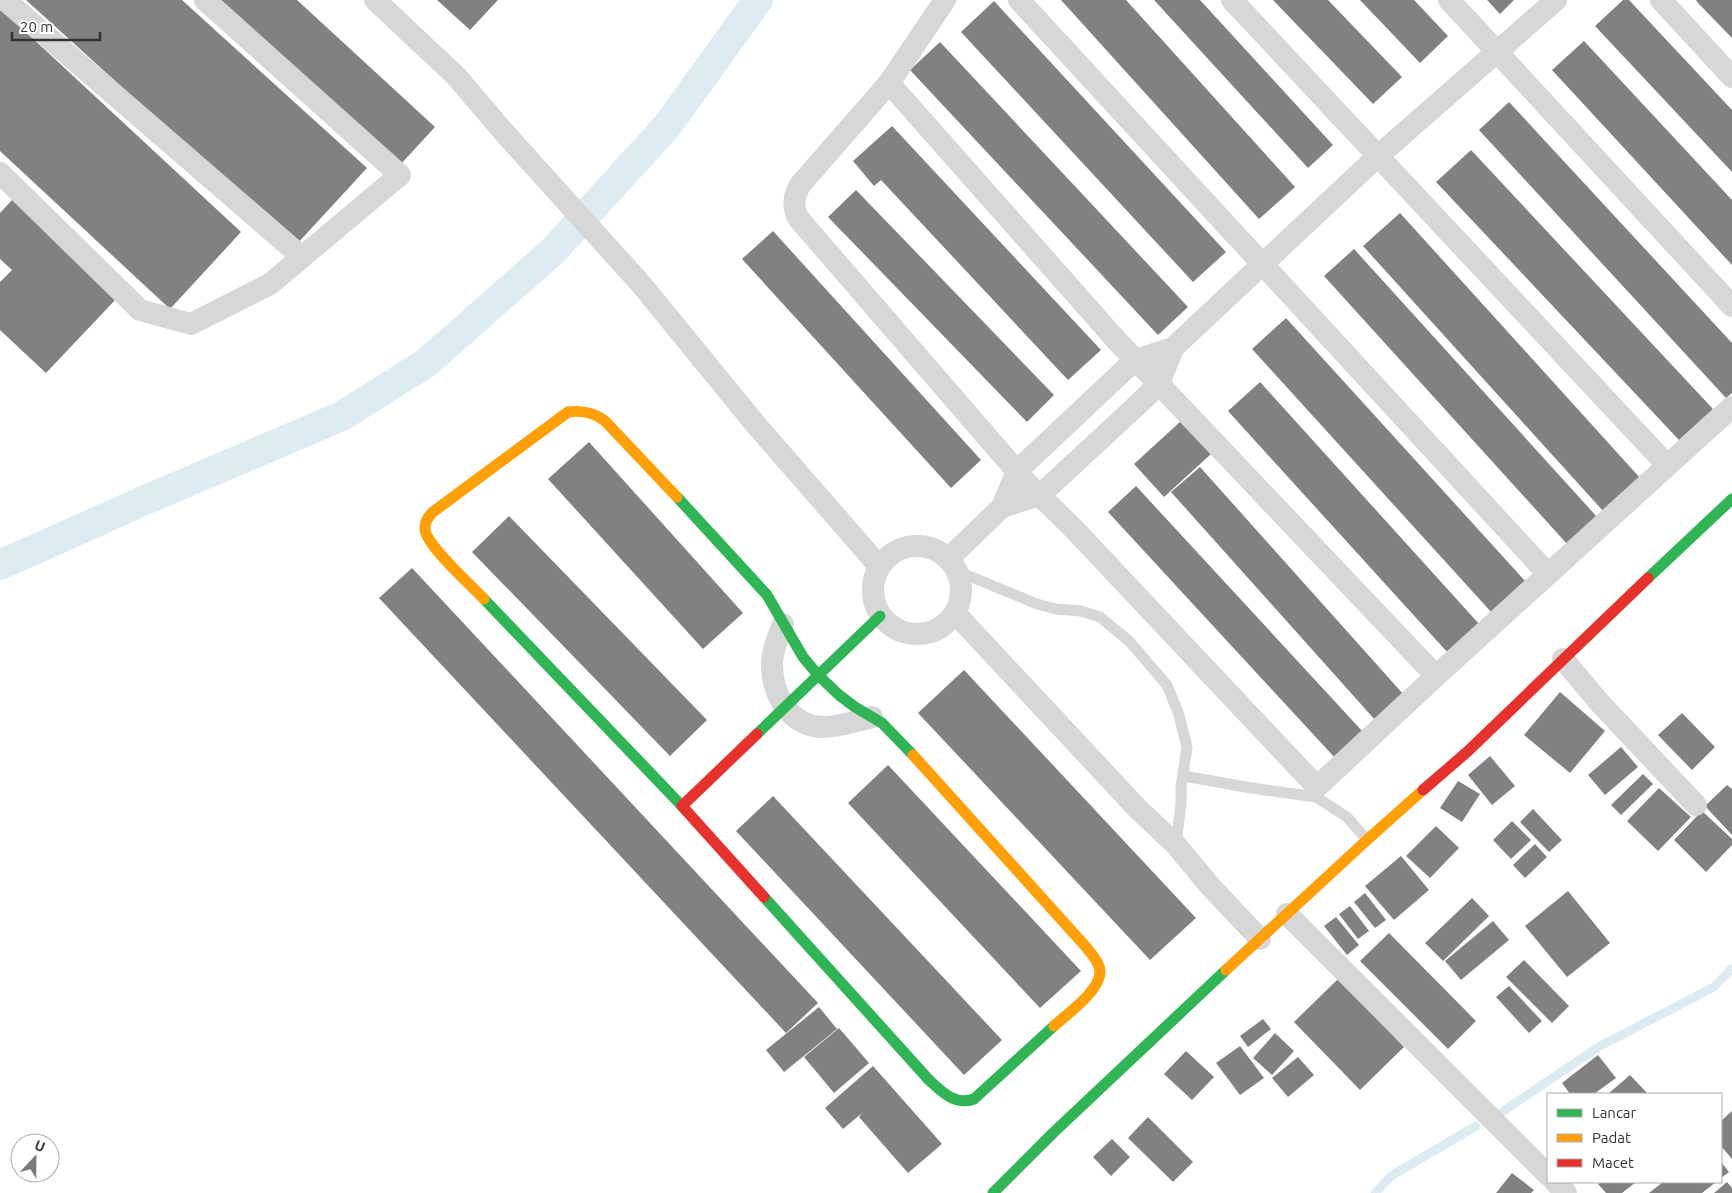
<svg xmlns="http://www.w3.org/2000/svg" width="1732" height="1193" font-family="Ubuntu,sans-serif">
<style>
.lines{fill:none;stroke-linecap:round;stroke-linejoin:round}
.stream{stroke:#ddebf3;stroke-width:9}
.canal{stroke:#ddebf3;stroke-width:30}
.building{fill:#818181}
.lane{stroke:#d7d7d7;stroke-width:11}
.street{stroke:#d7d7d7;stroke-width:22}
.fast{stroke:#30b455;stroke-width:11}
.slow{stroke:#ff9f0a;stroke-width:11}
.jam{stroke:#e5322d;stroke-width:11}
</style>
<rect width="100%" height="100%" fill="#fff"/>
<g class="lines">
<!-- stream -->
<g class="stream">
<path d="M 1502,1112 L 1600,1046 L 1714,987 L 1732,968"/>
<path d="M 1375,1193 L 1391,1176 L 1476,1126"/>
</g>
<!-- canal -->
<path class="canal" d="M 0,565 L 143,501 L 342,416 L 426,363 L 553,251 L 667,126 L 758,0"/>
</g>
<!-- building -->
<g class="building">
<path d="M 26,0 L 182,0 L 367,168 L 296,245 Z"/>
<path d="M 220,0 L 297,0 L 435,127 L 400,165 Z"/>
<path d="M 437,0 L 498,0 L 470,30 Z"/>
<path d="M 1061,0 L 1126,0 L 1295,187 L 1259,219 Z"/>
<path d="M 1154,0 L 1200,0 L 1333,145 L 1308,168 Z"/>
<path d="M 1273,0 L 1328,0 L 1402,77 L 1373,104 Z"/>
<path d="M 1360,0 L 1414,0 L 1448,36 L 1420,63 Z"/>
<path d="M 1487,0 L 1514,0 L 1500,14 Z"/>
<path d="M 1623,0 L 1629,0 L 1732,110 L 1732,172 L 1595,26 Z"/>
<path d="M 1696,0 L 1732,0 L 1732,38 L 1699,4 Z"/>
<path d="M 994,1 L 1226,252 L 1193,282 L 961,32 Z"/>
<path d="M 0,8 L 241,232 L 170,309 L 0,151 Z"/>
<path d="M 1584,41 L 1732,200 L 1732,265 L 1552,70 Z"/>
<path d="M 940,42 L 1188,307 L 1158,335 L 910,70 Z"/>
<path d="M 1509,102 L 1732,343 L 1732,393 L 1726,398 L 1479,130 Z"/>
<path d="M 892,126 L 1101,350 L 1068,380 L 881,180 L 874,186 L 853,161 Z"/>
<path d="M 1471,150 L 1713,409 L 1679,440 L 1436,182 Z"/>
<path d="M 856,190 L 1054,395 L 1027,422 L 828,217 Z"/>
<path d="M 13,199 L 118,297 L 46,373 L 0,330 L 0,282 L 12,270 L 0,259 L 0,213 Z"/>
<path d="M 1400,213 L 1641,479 L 1604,512 L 1363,246 Z"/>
<path d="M 773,231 L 981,460 L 951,488 L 742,259 Z"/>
<path d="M 1354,249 L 1598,518 L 1568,545 L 1324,276 Z"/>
<path d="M 1286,318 L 1527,583 L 1493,614 L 1252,349 Z"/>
<path d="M 1260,382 L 1480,625 L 1448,653 L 1228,411 Z"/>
<path d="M 1181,421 L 1211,454 L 1164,497 L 1134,464 Z"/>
<path d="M 589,442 L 743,613 L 703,649 L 548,479 Z"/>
<path d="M 1200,467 L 1404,695 L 1376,721 L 1171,492 Z"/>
<path d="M 1136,486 L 1364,733 L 1336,759 L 1108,512 Z"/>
<path d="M 509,516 L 707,720 L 670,756 L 472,552 Z"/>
<path d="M 412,568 L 818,1003 L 786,1033 L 379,598 Z"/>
<path d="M 964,670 L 1196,918 L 1150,960 L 918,713 Z"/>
<path d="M 1560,692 L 1605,731 L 1570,773 L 1524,735 Z"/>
<path d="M 1682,713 L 1715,747 L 1692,770 L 1658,735 Z"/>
<path d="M 1621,747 L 1638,767 L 1605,795 L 1588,775 Z"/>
<path d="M 1490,756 L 1515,786 L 1492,805 L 1468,775 Z"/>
<path d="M 888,765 L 1081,971 L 1040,1008 L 848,803 Z"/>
<path d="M 1643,774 L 1653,784 L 1621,815 L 1611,805 Z"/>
<path d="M 1458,781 L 1480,794 L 1462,822 L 1440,808 Z"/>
<path d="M 1727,785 L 1732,789 L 1732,835 L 1705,806 Z"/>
<path d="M 1659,788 L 1691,817 L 1658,851 L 1627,821 Z"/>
<path d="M 773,796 L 1002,1040 L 964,1075 L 736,831 Z"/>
<path d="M 1533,809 L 1562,840 L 1549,852 L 1520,822 Z"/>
<path d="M 1702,811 L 1732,839 L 1732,845 L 1706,872 L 1674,840 Z"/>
<path d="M 1512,821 L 1531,840 L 1511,859 L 1493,840 Z"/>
<path d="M 1436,826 L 1459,848 L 1430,878 L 1406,856 Z"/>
<path d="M 1535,844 L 1547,857 L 1525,878 L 1513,865 Z"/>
<path d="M 1401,856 L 1429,890 L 1394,920 L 1365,886 Z"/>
<path d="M 1568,891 L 1610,943 L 1567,977 L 1525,926 Z"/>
<path d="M 1365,893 L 1386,920 L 1375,928 L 1354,902 Z"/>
<path d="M 1472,898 L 1489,916 L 1443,961 L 1425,943 Z"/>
<path d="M 1350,906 L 1369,931 L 1358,939 L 1339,914 Z"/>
<path d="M 1336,917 L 1359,945 L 1347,955 L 1324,926 Z"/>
<path d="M 1493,921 L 1509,940 L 1461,980 L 1445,961 Z"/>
<path d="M 1389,933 L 1476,1021 L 1448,1049 L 1360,961 Z"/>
<path d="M 1524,960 L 1569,1006 L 1552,1023 L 1506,977 Z"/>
<path d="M 1338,979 L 1404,1047 L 1360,1090 L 1294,1022 Z"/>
<path d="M 1509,986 L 1542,1021 L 1529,1033 L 1496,997 Z"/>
<path d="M 819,1007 L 837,1029 L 784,1072 L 766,1050 Z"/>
<path d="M 1263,1019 L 1271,1029 L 1248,1047 L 1240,1036 Z"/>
<path d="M 839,1028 L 869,1063 L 834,1093 L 804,1057 Z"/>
<path d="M 1275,1033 L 1294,1051 L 1272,1075 L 1253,1058 Z"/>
<path d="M 1240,1046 L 1264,1078 L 1240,1095 L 1216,1063 Z"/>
<path d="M 1186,1051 L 1214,1077 L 1192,1100 L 1164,1074 Z"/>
<path d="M 1598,1055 L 1616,1078 L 1594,1094 L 1570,1094 L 1562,1083 Z"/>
<path d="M 1298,1057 L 1314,1075 L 1288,1097 L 1272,1078 Z"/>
<path d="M 873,1066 L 942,1144 L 908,1173 L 859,1117 L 862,1113 L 843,1129 L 825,1108 Z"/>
<path d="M 1630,1075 L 1648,1094 L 1608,1094 Z"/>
<path d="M 1732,1111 L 1732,1159 L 1721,1146 L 1721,1121 Z"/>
<path d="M 1148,1117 L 1193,1162 L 1173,1182 L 1128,1138 Z"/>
<path d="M 1112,1139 L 1130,1157 L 1111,1176 L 1093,1157 Z"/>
<path d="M 1721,1162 L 1729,1172 L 1721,1178 Z"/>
<path d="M 1512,1173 L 1534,1190 L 1531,1193 L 1496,1193 Z"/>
<path d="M 1601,1182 L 1636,1182 L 1622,1193 L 1606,1193 L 1598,1184 Z"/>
<path d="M 1663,1182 L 1716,1182 L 1702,1193 L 1649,1193 Z"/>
<path d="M 1727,1182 L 1732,1188 L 1732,1193 L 1714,1193 Z"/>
</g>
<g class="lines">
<!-- lane -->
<g class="lane">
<path d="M 957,571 L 1037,604 L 1056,609 L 1081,611 L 1100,617 L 1129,641 L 1167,685 L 1179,715 L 1187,747 L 1181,787 L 1181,804 L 1176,844"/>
<path d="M 1184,776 L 1251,788 L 1316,797 L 1347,817 L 1367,840"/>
</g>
<!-- street -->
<g class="street">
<path d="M 5,0 L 302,257"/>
<path d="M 375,0 L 456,76 L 509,138 L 641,284 L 757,426 L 879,566"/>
<path d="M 945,0 L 889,83 L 800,185 C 794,197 792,205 798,218 L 1027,483 L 1073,528 L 1317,787 L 1436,676 L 1732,407"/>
<path d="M 1019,0 L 1548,574"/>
<path d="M 1232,0 L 1667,465"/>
<path d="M 1449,0 L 1732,306"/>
<path d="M 1661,0 L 1732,77"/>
<path d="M 889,83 L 1118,342 L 1159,384 L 1436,676"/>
<path d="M 0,173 L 140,310 L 191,324 L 270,284 L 400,175 L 205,0"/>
<path d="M 1002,507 L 1040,495 L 1132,410 L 1159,384 L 1173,348 L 1378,156 L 1556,0"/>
<circle cx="917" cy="590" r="44"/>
<path d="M 948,559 L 1002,507 L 1017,471 L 1135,360 L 1173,348"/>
<path d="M 955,613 L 1137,808 L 1176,845 L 1210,886 L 1260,939"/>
<path d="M 783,624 C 779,635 773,648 772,661 C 771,692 788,726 823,727 C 839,727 856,721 872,717"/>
<path d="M 1563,659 L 1599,702 L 1696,805"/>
<path d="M 1287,914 L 1548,1175"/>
<path d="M 1555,1182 L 1566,1193"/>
</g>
<!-- fast -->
<g class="fast">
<path d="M 677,497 L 767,595 L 803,657 L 818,675 L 839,695 L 855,707 L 882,723 L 913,755"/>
<path d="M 1648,578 L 1732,499"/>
<path d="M 484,599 L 682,806"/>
<path d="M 757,734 L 880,616"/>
<path d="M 764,897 L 929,1080 C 942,1092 955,1106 974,1099 L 1054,1026"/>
<path d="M 993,1193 L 1053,1133 L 1226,970"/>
</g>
<!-- slow -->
<g class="slow">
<path d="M 484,599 C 471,585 427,546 425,530 C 424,522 428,517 433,512 L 568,412 C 582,410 593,412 605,421 L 677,497"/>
<path d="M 913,755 L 1087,948 C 1092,955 1100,963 1100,972 C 1100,991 1067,1014 1054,1026"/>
<path d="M 1226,970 L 1367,840 L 1423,790"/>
</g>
<!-- jam -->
<g class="jam">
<path d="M 757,734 L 682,806 L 764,897"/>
<path d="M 1423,790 L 1467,752 L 1648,578"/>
</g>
</g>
<!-- legend -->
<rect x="1547" y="1093" width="175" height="90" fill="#ffffff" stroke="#adadad"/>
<rect x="1557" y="1109" width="25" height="8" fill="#30b455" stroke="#adadad"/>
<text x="1592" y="1118" font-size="15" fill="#333333">Lancar</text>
<rect x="1557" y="1134" width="25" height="8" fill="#ff9f0a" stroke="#adadad"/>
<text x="1592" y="1143" font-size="15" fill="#333333">Padat</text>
<rect x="1557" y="1159" width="25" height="8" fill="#e5322d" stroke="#adadad"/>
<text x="1592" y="1168" font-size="15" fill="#333333">Macet</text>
<!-- north arrow -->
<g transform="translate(35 1158) rotate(22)"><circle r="24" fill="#ffffff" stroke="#adadad"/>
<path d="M0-4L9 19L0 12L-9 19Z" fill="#7a7a7a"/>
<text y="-8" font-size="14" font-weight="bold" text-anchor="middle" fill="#333333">U</text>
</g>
<!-- scale -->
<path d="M12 32v8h88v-8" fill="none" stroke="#333333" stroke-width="2.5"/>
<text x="20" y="32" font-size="15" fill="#333333" stroke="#ffffff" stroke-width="4" paint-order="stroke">20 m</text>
</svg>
